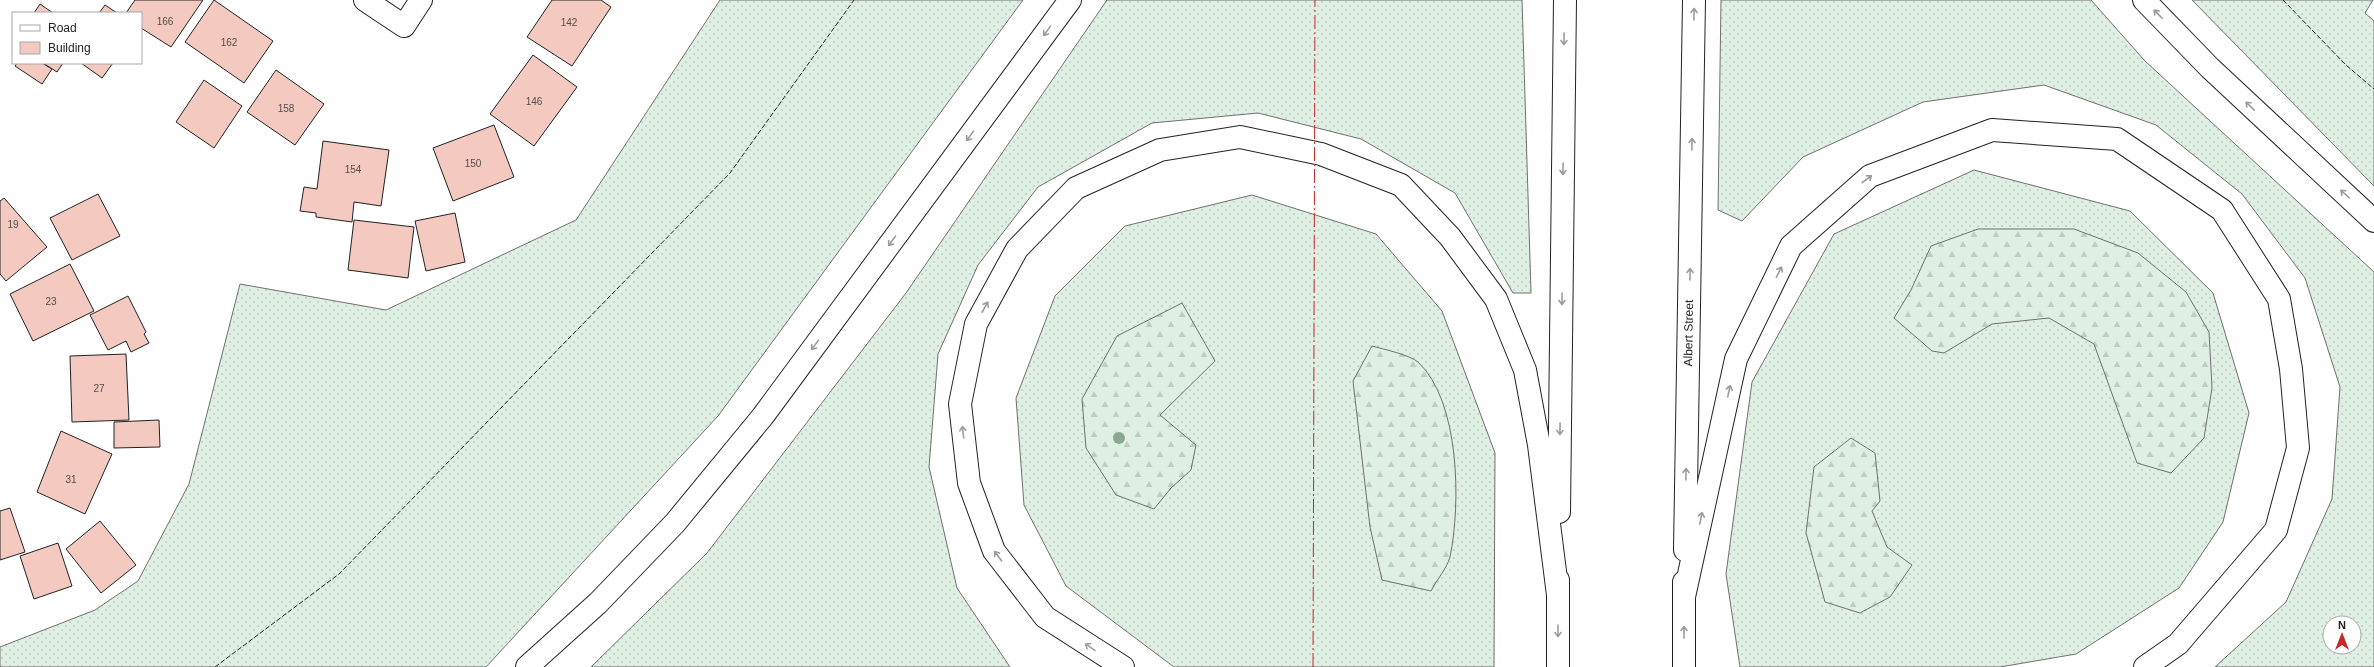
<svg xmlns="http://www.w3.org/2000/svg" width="2374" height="667" font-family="Arial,sans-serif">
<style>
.grass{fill:url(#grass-dots);stroke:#6f6f6f;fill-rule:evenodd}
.forest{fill:url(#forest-firs);stroke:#6f6f6f}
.building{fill:#f3c9c0;stroke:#222}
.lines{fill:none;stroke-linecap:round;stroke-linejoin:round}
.minor-casing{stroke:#222;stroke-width:24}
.highway-casing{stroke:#222;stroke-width:24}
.minor{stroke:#fff;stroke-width:22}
.highway{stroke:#fff;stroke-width:22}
.fence{stroke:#222;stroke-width:1;stroke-dasharray:5 2;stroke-linecap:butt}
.power{stroke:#c62828;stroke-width:1;stroke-dasharray:14 3 2 3;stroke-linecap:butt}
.tree{fill:#8da692}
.oneway{stroke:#9c9c9c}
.labels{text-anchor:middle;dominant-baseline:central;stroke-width:3;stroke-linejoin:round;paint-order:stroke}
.number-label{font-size:10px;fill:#564c4a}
.street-label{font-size:12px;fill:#222;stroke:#fff}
</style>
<defs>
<pattern id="grass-dots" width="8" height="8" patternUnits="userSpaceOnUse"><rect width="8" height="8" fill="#e0efe3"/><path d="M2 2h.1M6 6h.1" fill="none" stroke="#c0cdc2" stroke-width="1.8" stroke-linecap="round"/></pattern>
<pattern id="forest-firs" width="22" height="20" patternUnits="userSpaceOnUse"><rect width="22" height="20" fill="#e0efe3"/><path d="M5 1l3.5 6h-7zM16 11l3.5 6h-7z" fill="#c0cdc2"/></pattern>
</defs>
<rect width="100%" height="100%" fill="#fff"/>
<!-- grass -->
<g class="grass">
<path d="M 720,0 L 1023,0 L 718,416 L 486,667 L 0,667 L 0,647 L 95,610 L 138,581 L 189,484 L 240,284 L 386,310 L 576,220 Z"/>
<path d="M 1107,0 L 1522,0 L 1531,293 L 1513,293 L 1455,193 L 1361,139 L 1258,113 L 1152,123 L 1038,187 L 978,265 L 938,354 L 929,467 L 957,588 L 1010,667 L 591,667 L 707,553 L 906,293 Z"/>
<path d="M 1721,0 L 2091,0 L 2145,61 L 2374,272 L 2374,667 L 2215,667 L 2286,602 L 2332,499 L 2340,387 L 2305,278 L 2242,194 L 2156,125 L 2044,85 L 1923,102 L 1803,157 L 1742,221 L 1718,210 ZM 2330,623 L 2354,623 L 2354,647 L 2330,647 Z"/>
<path d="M 2192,0 L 2373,0 L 2365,13 L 2374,21 L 2374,186 Z"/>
<path d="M 1974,170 L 2130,211 L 2213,293 L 2249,413 L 2223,522 L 2179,588 L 2076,654 L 2000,667 L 1740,667 L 1726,574 L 1752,382 L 1834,234 Z"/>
<path d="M 1252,195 L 1376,234 L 1442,311 L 1495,453 L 1494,667 L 1174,667 L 1066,586 L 1024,505 L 1016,398 L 1055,296 L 1125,226 Z"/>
</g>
<!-- forest -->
<g class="forest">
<path d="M 1978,229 L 2074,229 L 2138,253 L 2186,292 L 2209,332 L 2212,388 L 2204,438 L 2171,473 L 2137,463 L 2094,344 L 2049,318 L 1992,324 L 1944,353 L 1932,351 L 1894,318 L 1911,290 L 1931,246 Z"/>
<path d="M 1182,303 L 1215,361 L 1160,415 L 1196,445 L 1191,470 L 1171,488 L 1154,509 L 1116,495 L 1086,448 L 1082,399 L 1117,336 Z"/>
<path d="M 1372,346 C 1383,349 1410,355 1418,362 C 1460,401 1461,504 1450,557 C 1447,568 1436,581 1431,591 L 1382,580 L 1370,527 L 1353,381 Z"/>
<path d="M 1851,438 L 1875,453 L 1880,501 L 1872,511 L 1887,547 L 1912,565 L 1890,597 L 1860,613 L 1825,602 L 1806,533 L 1814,467 Z"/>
</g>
<!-- building -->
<g class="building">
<path d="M 135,0 L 203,0 L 171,47 L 141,28 L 141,13 L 126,13 Z"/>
<path d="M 214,0 L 273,41 L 244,83 L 185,42 Z"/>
<path d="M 552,0 L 601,0 L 611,7 L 572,66 L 527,37 Z"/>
<path d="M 40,4 L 53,13 L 34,13 Z"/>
<path d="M 105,5 L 117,13 L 99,13 Z"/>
<path d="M 533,55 L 577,87 L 534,146 L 490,114 Z"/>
<path d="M 17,63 L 42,63 L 52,69 L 42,84 L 15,66 Z"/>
<path d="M 43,63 L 63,63 L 57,72 Z"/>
<path d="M 81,63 L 113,63 L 102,78 Z"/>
<path d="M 276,70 L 324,104 L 295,145 L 247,112 Z"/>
<path d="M 204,80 L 242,106 L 214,148 L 176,122 Z"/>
<path d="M 494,125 L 514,177 L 453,201 L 433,148 Z"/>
<path d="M 323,141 L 389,150 L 381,206 L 354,202 L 352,222 L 316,217 L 316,213 L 300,211 L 304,187 L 317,189 Z"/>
<path d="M 98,194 L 120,236 L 72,260 L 50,218 Z"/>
<path d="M 4,198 L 47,247 L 6,281 L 0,274 L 0,201 Z"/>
<path d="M 455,213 L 465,262 L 426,271 L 415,221 Z"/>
<path d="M 354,220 L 414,227 L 408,278 L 348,270 Z"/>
<path d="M 70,264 L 94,311 L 33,341 L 10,294 Z"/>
<path d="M 128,296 L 146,332 L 144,334 L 149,343 L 131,352 L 126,341 L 108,350 L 90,315 Z"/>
<path d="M 126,354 L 129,420 L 72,422 L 70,356 Z"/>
<path d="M 159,420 L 160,447 L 114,448 L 114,422 Z"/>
<path d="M 61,431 L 112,454 L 85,514 L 37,492 Z"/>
<path d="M 10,508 L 25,552 L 0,560 L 0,511 Z"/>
<path d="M 100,521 L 136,565 L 101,593 L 66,549 Z"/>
<path d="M 58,543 L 72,586 L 34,599 L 20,556 Z"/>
</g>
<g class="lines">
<!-- minor casing -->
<g class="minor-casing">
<path id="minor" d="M 365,0 L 404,26 L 421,0"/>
</g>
<!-- highway casing -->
<g class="highway-casing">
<g id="highway">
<path d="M 2144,0 L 2210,68 L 2374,221"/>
<path d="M 1559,512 L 1565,0"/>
<path id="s1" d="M 1685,550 L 1694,0"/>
<path d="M 1684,597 L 1736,359 L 1791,246 L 1870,176 L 1992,130 L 2117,139 L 2222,210 L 2279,299 L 2291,369 L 2298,448 L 2276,530 L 2178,644 L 2145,667"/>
<path d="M 527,667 L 598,603 L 675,523 L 763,416 L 1070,0"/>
<path d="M 1123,667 L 1045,617 L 994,551 L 969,483 L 960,404 L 976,324 L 1017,249 L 1076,188 L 1160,150 L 1240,137 L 1321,154 L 1401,185 L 1450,237 L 1496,299 L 1525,370 L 1539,445 L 1558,595"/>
<path d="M 1558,667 L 1558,580"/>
<path d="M 1684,667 L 1684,582"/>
</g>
</g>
<!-- minor -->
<use href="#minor" class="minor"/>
<!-- highway -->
<use href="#highway" class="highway"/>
<!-- fence -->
<g class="fence">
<path d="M 2283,0 L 2346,65 L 2374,89"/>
<path d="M 215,667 L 339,574 L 730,173 L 854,0"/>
</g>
<!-- power -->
<path class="power" d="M 1313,667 L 1315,0"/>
</g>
<!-- trees -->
<circle class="tree" cx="1119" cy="438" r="6"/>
<!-- one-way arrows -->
<defs><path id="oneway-shaft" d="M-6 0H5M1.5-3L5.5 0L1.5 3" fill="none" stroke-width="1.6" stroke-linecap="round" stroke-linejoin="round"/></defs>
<g class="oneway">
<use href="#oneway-shaft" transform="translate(1694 14) rotate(-89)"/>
<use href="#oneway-shaft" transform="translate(2158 14) rotate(-134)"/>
<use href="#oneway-shaft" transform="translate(1047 31) rotate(126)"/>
<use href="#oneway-shaft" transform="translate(1564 39) rotate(91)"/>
<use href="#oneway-shaft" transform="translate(2250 106) rotate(-136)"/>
<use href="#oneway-shaft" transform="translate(970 136) rotate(126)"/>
<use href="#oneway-shaft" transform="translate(1692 144) rotate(-89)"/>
<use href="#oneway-shaft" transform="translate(1563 169) rotate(91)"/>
<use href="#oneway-shaft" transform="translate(1867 179) rotate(-37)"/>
<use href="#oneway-shaft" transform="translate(2345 194) rotate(-138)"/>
<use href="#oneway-shaft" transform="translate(892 241) rotate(126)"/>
<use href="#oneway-shaft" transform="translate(1779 272) rotate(-64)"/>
<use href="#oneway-shaft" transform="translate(1690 274) rotate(-89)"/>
<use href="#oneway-shaft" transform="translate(1562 299) rotate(91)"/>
<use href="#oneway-shaft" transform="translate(985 307) rotate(-61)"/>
<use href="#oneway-shaft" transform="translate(815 345) rotate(126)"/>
<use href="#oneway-shaft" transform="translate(1729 391) rotate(-78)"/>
<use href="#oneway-shaft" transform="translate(1560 429) rotate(91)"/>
<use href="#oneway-shaft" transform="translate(963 432) rotate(-97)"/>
<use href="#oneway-shaft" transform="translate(1686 474) rotate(-89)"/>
<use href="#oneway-shaft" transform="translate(1701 518) rotate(-78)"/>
<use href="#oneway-shaft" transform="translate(998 556) rotate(-127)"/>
<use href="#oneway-shaft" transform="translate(1558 631) rotate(90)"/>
<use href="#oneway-shaft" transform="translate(1684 632) rotate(-90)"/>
<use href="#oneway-shaft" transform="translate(1090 647) rotate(-146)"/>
</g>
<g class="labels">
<!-- number labels -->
<g class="number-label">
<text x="165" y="21">166</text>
<text x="569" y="22">142</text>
<text x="229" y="42">162</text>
<text x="534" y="101">146</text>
<text x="286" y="108">158</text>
<text x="473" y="163">150</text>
<text x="353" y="169">154</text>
<text x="13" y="224">19</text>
<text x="51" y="301">23</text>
<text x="99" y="388">27</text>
<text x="71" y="479">31</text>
</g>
<!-- street labels -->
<g class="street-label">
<text stroke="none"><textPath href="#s1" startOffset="217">Albert Street</textPath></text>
</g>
</g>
<!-- legend -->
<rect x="12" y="12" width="130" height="52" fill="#ffffff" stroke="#a7a7a7"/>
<rect x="20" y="25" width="20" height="6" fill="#ffffff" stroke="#a7a7a7"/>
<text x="48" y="32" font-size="12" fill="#222222">Road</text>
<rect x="20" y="42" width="20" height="12" fill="#f3c9c0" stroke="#a7a7a7"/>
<text x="48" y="52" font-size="12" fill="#222222">Building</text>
<!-- north arrow -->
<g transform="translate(2342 635)"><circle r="19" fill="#ffffff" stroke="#a7a7a7"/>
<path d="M0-3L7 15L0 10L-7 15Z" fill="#c62828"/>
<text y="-6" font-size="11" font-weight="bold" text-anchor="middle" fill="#222222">N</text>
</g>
</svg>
